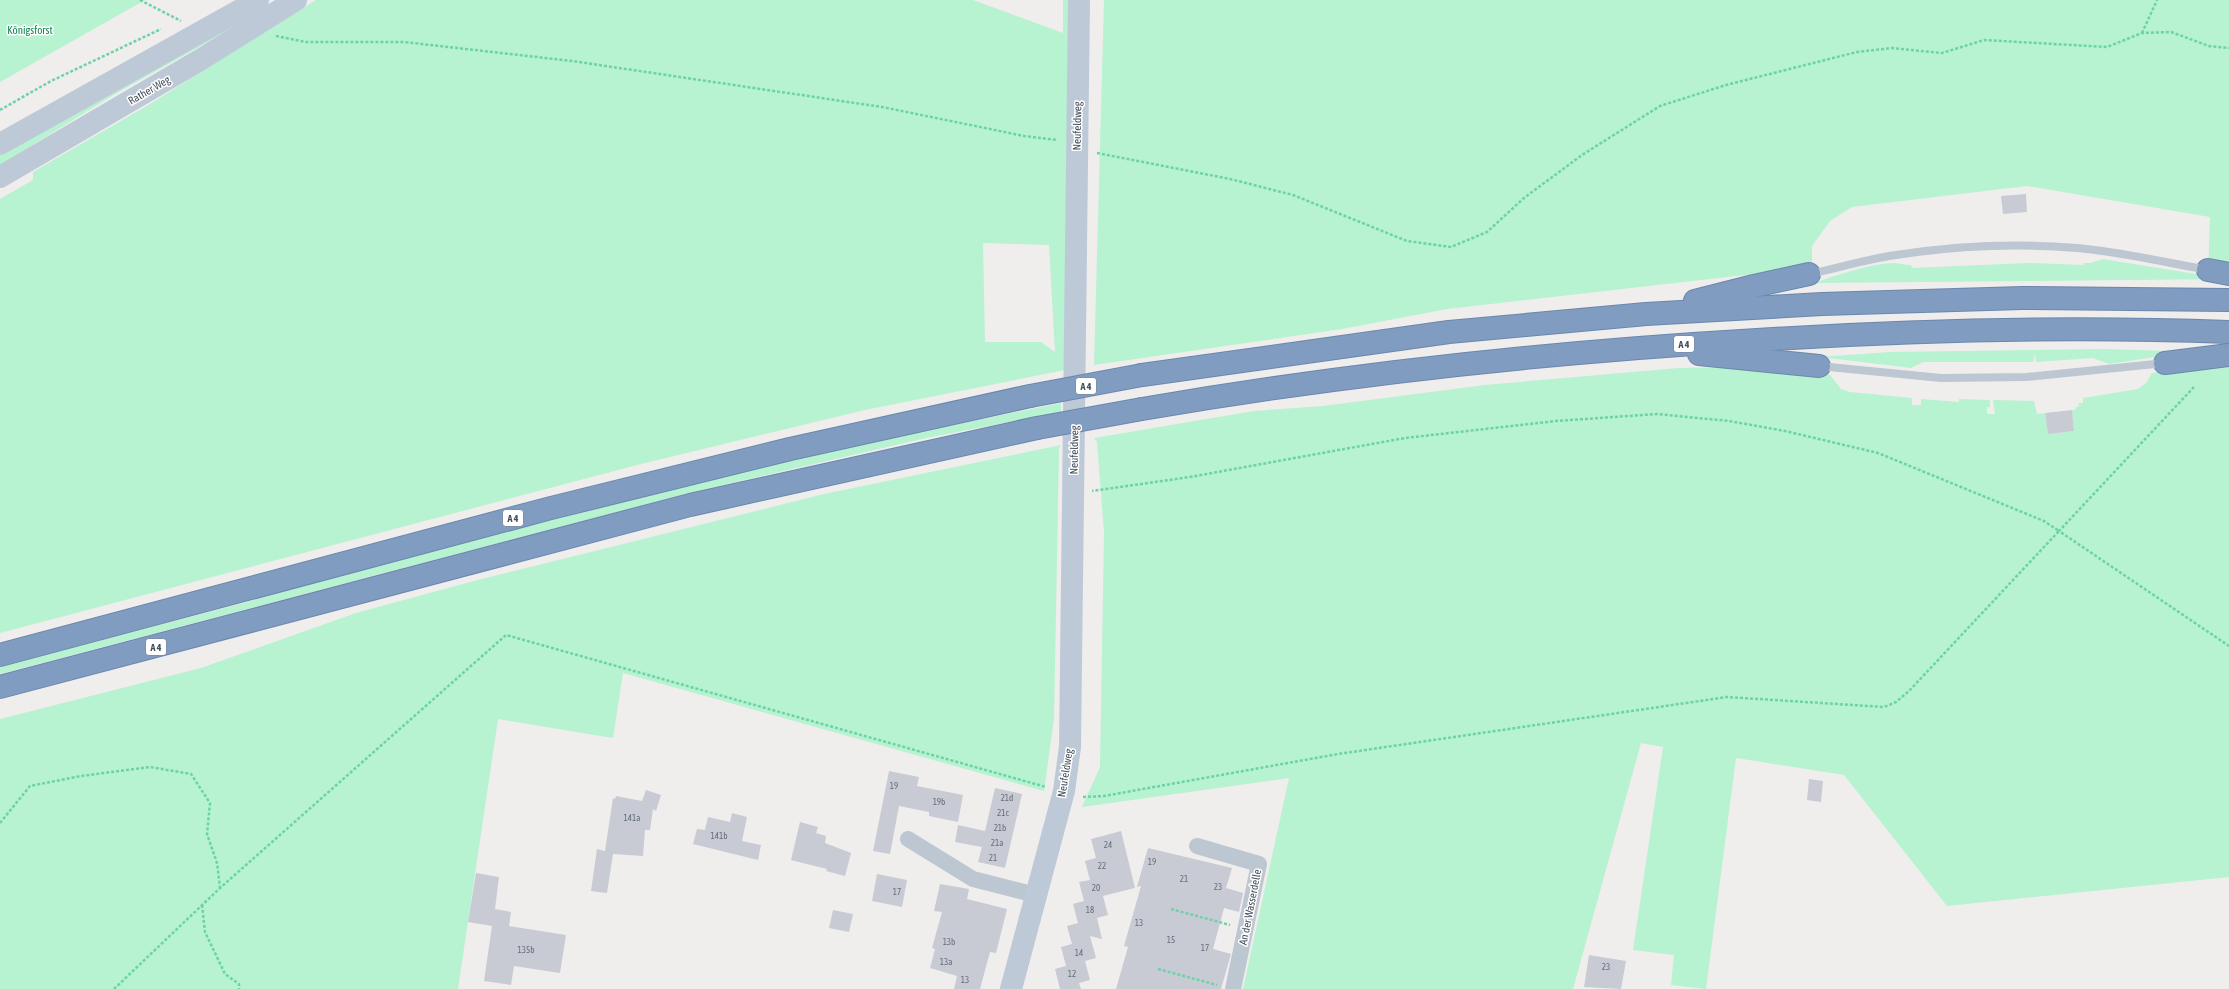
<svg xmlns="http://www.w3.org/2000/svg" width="2229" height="989" font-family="'Asap Condensed',sans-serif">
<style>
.green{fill:#b7f2d1;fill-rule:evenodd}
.building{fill:#c8cbd4}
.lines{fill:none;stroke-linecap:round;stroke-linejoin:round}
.highway-casing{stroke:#6b87ad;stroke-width:24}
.path{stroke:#6cd3a6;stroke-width:2.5;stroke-dasharray:3 2;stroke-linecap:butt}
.lane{stroke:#bcc7d1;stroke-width:8}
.street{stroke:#bcc7d1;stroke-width:16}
.secondary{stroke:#bec9d8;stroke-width:22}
.highway{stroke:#809cc1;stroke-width:22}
.highway-bridge-casing{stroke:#6b87ad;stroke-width:24;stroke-linecap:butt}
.highway-bridge{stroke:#809cc1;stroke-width:22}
.labels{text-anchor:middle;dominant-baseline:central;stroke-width:3;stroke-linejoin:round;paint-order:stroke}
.number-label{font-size:9px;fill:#656e7a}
.shield{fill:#fff;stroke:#7c848d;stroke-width:1}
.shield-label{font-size:10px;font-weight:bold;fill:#444f5c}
.park-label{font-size:11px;fill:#0f8350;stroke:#fff}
.street-label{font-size:11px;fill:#444f5c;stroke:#fff}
</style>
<rect width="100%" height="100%" fill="#f0eded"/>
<!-- green -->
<g class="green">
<path d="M 0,0 L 145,0 L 0,82 Z"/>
<path d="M 316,0 L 973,0 L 1063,33 L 1063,0 L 1069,0 L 1065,370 L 865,410 L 637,465 L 0,633 L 0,199 L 33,180 L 33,172 L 150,104 ZM 983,243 L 1049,245 L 1055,352 L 1041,342 L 985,342 Z"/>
<path d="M 1104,0 L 2229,0 L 2229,279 L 1813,283 C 1839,275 1865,265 1892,263 C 1898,263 1904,265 1911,265 L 1912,268 L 2029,263 L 2083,265 L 2084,263 L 2091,263 L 2103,259 L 2208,276 L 2210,217 L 2027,186 L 1852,207 L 1830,221 L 1812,246 L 1812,264 L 1806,268 L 1447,309 L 1342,329 L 1094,365 Z"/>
<path d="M 250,15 L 251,18 L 115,94 L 0,165 L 0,154 Z"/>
<path d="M 2102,349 L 2170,351 L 2168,355 L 2109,364 L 2093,358 L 2036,362 L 2035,353 L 2033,362 L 1923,362 L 1911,368 L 1820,357 L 1890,352 Z"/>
<path d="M 2229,361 L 2229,877 L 1947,906 L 1844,775 L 1736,758 L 1706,989 L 1671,985 L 1674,955 L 1633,950 L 1663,747 L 1641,743 L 1573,989 L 1243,989 L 1289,778 L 1082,807 L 1100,767 L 1104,532 L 1097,442 L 1094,438 L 1254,411 L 1323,406 L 1485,385 L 1678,368 L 1736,367 L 1814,372 L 1830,375 L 1841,389 L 1850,392 L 1912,398 L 1912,405 L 1921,405 L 1921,399 L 1959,402 L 1959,399 L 1990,400 L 1990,407 L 1987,407 L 1987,414 L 1995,414 L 1993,400 L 2034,401 L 2037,414 L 2045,413 L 2048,434 L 2074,431 L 2072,410 L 2075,410 L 2076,407 L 2079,406 L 2078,403 L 2083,403 L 2083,398 L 2138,389 L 2146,383 L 2152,373 Z"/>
<path d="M 1061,403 L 1061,412 L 926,438 L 689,493 L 0,674 L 0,666 L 240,604 L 451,545 L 669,490 L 845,447 Z"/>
<path d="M 1061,445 L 1059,449 L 1054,719 L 1044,791 L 623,673 L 613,738 L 498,719 L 458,989 L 0,989 L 0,719 L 201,668 L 356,613 L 474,581 L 824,494 Z"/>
</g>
<!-- building -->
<g class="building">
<path d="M 2026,194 L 2027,212 L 2003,214 L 2001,196 Z"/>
<path d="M 2072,410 L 2074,431 L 2048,434 L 2045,413 Z"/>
<path d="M 889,771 L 919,777 L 917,786 L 963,795 L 958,822 L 929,816 L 929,812 L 899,806 L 890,854 L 873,851 Z"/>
<path d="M 1809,779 L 1823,781 L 1821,802 L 1807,800 Z"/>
<path d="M 995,788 L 1022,794 L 1005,868 L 978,862 L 982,847 L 955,842 L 958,825 L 985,831 Z"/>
<path d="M 646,790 L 661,795 L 656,811 L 653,809 L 650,830 L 645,830 L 643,856 L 613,854 L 607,893 L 591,891 L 597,849 L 605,851 L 613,798 L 615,799 L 616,796 L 642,801 Z"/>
<path d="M 732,813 L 747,817 L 742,841 L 761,845 L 758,860 L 693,844 L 697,829 L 705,830 L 708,817 L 730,822 Z"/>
<path d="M 800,822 L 818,827 L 816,833 L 826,836 L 825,843 L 851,853 L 845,876 L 826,871 L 827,869 L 791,860 Z"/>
<path d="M 1121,831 L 1135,888 L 1103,896 L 1108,915 L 1097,918 L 1102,939 L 1090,936 L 1096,958 L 1085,961 L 1090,980 L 1079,983 L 1081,989 L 1060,989 L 1055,969 L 1066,966 L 1061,947 L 1072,944 L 1067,926 L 1078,923 L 1073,904 L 1084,901 L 1079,882 L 1090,880 L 1085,861 L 1096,858 L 1091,839 Z"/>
<path d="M 1148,848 L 1232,868 L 1226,888 L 1243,893 L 1239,912 L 1224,908 L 1213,949 L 1231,954 L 1221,989 L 1116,989 L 1128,947 L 1124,946 L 1141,886 L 1137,887 Z"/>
<path d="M 476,873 L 499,877 L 495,909 L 511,912 L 509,926 L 566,935 L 560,973 L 514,966 L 511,985 L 484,981 L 492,926 L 468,922 Z"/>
<path d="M 877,874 L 907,880 L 902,907 L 872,901 Z"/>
<path d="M 940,884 L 969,889 L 967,899 L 1007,909 L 996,953 L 990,952 L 980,989 L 954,989 L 957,976 L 930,968 L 935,949 L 932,948 L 942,912 L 934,911 Z"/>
<path d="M 833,910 L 853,914 L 849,932 L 829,928 Z"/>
<path d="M 1589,955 L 1626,961 L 1621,989 L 1584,987 Z"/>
</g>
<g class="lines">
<!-- highway casing -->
<g class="highway-casing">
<g id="highway">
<path d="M 2208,270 L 2229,274"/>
<path d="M 1695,301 L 1754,286 L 1809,274"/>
<path d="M 1699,354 L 1819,366"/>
<path d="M 2165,363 L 2229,355"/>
<path d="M 1142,375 L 1449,332 L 1646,314 L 1822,304 L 2022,298 L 2229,300"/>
<path d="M 1142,409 C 1346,374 1551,352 1757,340 C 1914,330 2072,326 2229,332"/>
<path d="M 0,655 L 551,508 L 790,449 L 1030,396"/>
<path d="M 0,687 L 690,505 L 1037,428"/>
</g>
</g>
<!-- path -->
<g class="path">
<path d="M 140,0 L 181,21"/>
<path d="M 2142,33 L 2157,0"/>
<path d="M 276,36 L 306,42 L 404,42 L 572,61 L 882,107 L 1024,136 L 1057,140"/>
<path d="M 0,110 L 51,81 L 161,29"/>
<path d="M 1097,153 L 1230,179 L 1293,195 L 1407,241 L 1451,247 L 1487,232 L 1524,198 L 1582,155 L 1660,106 L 1726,85 L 1857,52 L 1892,48 L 1942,53 L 1984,40 L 2107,47 L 2142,33 L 2171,32 L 2209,46 L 2229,48"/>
<path d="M 2194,387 L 2059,531 L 2229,646"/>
<path d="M 1083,797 L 1104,796 L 1338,754 L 1727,697 L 1884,707 L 1896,702 L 1909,691 L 2059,531 L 2044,521 L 1878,453 L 1785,431 L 1729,421 L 1657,414 L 1556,421 L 1405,438 L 1190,477 L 1092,491"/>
<path d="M 0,823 L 30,786 L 81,776 L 150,767 L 191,774 L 210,803 L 207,834 L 217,863 L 220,887"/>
<path d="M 202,905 L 205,932 L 225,974 L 239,984 L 239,989"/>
<path d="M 1171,909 L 1230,925"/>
<path d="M 1158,969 L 1217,985"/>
<path d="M 114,989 L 220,888 L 506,635 L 1046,787"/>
</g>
<!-- lane -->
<g class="lane">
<path d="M 1810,274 C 1838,268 1867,259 1896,255 C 1955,246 2017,243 2077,248 C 2121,252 2164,262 2208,270"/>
<path d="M 1819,366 L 1941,378 L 2026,377 L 2165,363"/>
</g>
<!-- street -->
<g class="street">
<path d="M 908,839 L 973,879 L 1036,895"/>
<path d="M 1197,846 L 1259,864 L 1233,989"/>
</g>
<!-- secondary -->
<g class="secondary">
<path d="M 0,144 L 258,0"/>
<path d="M 0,177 L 200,60 L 296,0"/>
<path d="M 1011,989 L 1064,791 L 1070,747 L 1079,0"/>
</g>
<!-- highway -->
<use href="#highway" class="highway"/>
<!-- highway-bridge casing -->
<g class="highway-bridge-casing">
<g id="highway-bridge">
<path d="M 1030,396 L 1142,375"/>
<path d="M 1037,428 L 1142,409"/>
</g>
</g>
<!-- highway-bridge -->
<use href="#highway-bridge" class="highway-bridge"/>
</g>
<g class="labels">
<!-- number labels -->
<g class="number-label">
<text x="894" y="786">19</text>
<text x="1007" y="798">21d</text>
<text x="939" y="802">19b</text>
<text x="1003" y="813">21c</text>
<text x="632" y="818">141a</text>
<text x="1000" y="828">21b</text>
<text x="719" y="836">141b</text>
<text x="997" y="843">21a</text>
<text x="1108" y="845">24</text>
<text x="993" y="858">21</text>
<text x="1152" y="862">19</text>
<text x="1102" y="866">22</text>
<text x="1184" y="879">21</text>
<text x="1218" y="887">23</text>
<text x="1096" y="888">20</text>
<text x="897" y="892">17</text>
<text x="1090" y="910">18</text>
<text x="1139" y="923">13</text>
<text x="1171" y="940">15</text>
<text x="949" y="942">13b</text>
<text x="1205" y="948">17</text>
<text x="526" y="950">135b</text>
<text x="1079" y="953">14</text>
<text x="946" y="962">13a</text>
<text x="1606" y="967">23</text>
<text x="1072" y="974">12</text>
<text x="965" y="980">13</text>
</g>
<!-- shield labels -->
<g class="shield">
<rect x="1674" y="336" width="20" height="16" rx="3"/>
<rect x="1076" y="378" width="20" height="16" rx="3"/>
<rect x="503" y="510" width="20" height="16" rx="3"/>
<rect x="146" y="639" width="20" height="16" rx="3"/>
</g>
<g class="shield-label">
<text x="1684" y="344">A 4</text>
<text x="1086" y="386">A 4</text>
<text x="513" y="518">A 4</text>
<text x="156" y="647">A 4</text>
</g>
<!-- park labels -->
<g class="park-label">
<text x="30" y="30">Königsforst</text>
</g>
<!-- street labels -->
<g class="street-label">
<text transform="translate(149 90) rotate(-30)">Rather Weg</text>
<text transform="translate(1077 126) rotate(-89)">Neufeldweg</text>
<text transform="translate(1074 450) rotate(-89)">Neufeldweg</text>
<text transform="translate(1065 773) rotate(-81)">Neufeldweg</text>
<text transform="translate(1250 907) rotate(-79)">An der Wasserdelle</text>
</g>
</g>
</svg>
